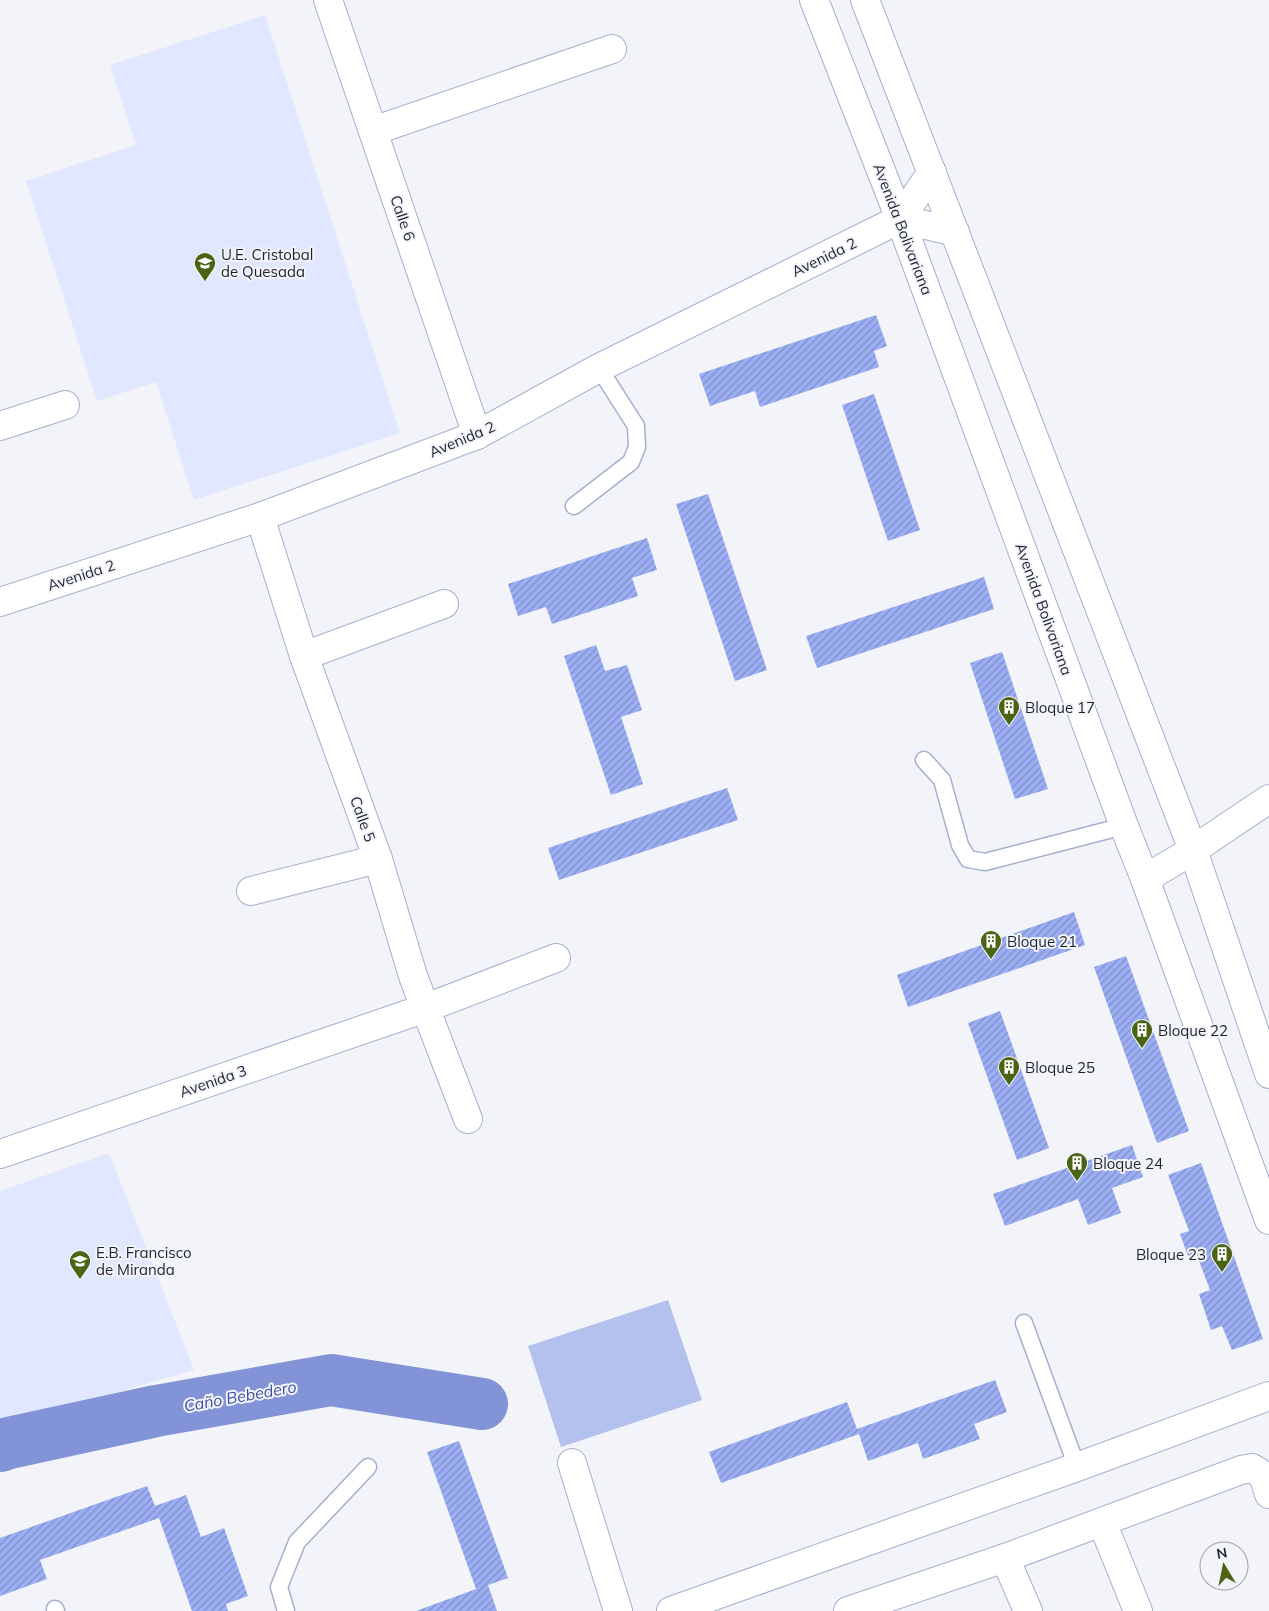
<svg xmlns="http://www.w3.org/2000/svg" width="1269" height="1611" font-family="Mulish,sans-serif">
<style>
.built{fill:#e0e7fe}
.garden{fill:#b4c1ee}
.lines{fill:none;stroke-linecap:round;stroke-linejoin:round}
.river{stroke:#8294d7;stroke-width:52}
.building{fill:url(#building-hatch)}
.lane-casing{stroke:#a6afcd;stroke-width:19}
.street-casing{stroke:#a6afcd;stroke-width:30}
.secondary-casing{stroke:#a6afcd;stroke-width:30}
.lane{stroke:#fff;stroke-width:16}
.street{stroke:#fff;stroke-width:28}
.secondary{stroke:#fff;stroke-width:28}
.labels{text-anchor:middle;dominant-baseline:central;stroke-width:4;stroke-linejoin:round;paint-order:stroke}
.street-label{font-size:15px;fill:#1f232e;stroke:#f2f4fa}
.poi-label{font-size:15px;fill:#1f232e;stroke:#f2f4fa;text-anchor:start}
.water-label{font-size:16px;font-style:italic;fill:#3e4e9f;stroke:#f2f4fa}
</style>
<defs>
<pattern id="building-hatch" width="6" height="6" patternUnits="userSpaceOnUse" patternTransform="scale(1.25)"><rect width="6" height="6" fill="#9caff4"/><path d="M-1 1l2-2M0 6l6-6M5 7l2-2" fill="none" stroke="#7f8ec6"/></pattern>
</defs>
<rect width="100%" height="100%" fill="#f2f4fa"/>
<!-- built -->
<g class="built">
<path d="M 265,15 L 400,433 L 194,500 L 156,382 L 97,401 L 26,181 L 136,145 L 110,65 Z"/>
<path d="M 109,1153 L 194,1370 L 0,1426 L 0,1191 Z"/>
</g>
<!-- garden -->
<path class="garden" d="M 668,1300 L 702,1400 L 561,1447 L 528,1346 Z"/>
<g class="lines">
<!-- river -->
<path class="river" d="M 0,1446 L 9,1443 L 156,1411 L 331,1380 L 482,1404"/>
</g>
<!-- building -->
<g class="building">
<path d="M 876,315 L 887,346 L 874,351 L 879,367 L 760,407 L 755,391 L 710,406 L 699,374 Z"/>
<path d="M 874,394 L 920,530 L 888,541 L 842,405 Z"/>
<path d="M 708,494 L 767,670 L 735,681 L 676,504 Z"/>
<path d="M 647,538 L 657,570 L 632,578 L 638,596 L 552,624 L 546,607 L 518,616 L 508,584 Z"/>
<path d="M 984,577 L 994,609 L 817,668 L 806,636 Z"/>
<path d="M 596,645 L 605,671 L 627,665 L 642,710 L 621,717 L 643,784 L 611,795 L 564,656 Z"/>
<path d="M 1002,652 L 1048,789 L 1015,799 L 970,663 Z"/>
<path d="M 727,788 L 738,820 L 559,880 L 548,848 Z"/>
<path d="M 1074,912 L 1085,945 L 908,1007 L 897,975 Z"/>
<path d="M 1126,956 L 1189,1131 L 1157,1143 L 1094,967 Z"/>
<path d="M 1000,1011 L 1049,1148 L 1017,1160 L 968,1023 Z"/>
<path d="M 1132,1145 L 1143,1177 L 1112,1188 L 1121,1213 L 1088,1225 L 1078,1199 L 1005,1226 L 993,1194 Z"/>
<path d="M 1201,1163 L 1263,1339 L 1232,1350 L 1222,1326 L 1211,1330 L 1199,1294 L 1210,1290 L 1196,1253 L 1188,1256 L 1180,1234 L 1189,1231 L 1168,1175 Z"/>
<path d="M 995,1380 L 1007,1412 L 974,1424 L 980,1439 L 923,1459 L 918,1443 L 868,1461 L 859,1434 L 721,1483 L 709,1452 L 847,1402 L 857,1429 Z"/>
<path d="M 459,1441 L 508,1578 L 488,1585 L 497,1611 L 416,1611 L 476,1589 L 427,1452 Z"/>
<path d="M 147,1486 L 155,1506 L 186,1495 L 201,1537 L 224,1528 L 248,1596 L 226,1604 L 228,1611 L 192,1611 L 159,1518 L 40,1560 L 47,1579 L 0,1596 L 0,1538 Z"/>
</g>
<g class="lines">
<!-- lane casing -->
<g class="lane-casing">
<g id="lane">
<path d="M 574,506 L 631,462 L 637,447 L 636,426 L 599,368"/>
<path d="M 924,760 L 942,780 L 960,845 L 968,859 L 985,862 L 1124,826"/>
<path d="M 1024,1323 L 1077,1467"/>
<path d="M 55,1609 L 56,1611"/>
<path d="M 286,1611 L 279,1587 L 297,1542 L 368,1467"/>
</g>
</g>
<!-- street casing -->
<g class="street-casing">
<g id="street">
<path d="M 328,0 L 477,435"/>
<path d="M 373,131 L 612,49"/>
<path d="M 900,219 L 955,232"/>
<path d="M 0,426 L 65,405"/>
<path d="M 260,517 L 304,656 L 378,859 L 413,976 L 468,1119"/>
<path d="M 0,602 L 260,517 L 477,435 L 599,368 L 900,219 L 932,172"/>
<path d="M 304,656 L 444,604"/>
<path d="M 1145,879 L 1193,850 L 1269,799"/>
<path d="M 251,891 L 378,859"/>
<path d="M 0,1154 L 426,1008 L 556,958"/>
<path d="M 572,1463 L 618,1611"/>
<path d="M 1102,1522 L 1138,1611"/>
<path d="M 1005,1558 L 1028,1611"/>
<path d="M 671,1611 L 1077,1467 L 1269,1396"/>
<path d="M 848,1611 L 1005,1558 L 1241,1470 L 1252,1468 L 1263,1475 L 1269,1494"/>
</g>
</g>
<!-- secondary casing -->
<g class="secondary-casing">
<g id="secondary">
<path d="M 814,0 L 900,219 L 1124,826 L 1145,879 L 1269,1220"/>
<path d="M 865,0 L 1193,850 L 1269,1074"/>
</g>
</g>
<!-- lane -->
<use href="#lane" class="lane"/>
<!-- street -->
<use href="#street" class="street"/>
<!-- secondary -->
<use href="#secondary" class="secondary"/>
</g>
<!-- icons -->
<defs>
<g id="school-pin" transform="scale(1.125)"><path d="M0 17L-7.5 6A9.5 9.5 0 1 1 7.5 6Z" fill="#4b6414" stroke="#f2f4fa"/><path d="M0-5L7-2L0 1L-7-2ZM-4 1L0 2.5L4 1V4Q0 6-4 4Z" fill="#fff"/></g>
<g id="building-pin" transform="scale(1.125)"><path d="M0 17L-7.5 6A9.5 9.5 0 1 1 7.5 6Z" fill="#4b6414" stroke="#f2f4fa"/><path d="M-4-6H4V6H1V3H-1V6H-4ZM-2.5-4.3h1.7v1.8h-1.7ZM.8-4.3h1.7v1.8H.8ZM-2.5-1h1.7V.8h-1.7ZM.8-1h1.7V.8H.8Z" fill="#fff"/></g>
</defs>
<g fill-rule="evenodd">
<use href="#school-pin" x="205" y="263"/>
<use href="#building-pin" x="1009" y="707"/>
<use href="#building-pin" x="991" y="941"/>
<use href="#building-pin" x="1142" y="1030"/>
<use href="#building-pin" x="1009" y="1067"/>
<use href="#building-pin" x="1077" y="1163"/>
<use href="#building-pin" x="1222" y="1254"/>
<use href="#school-pin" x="80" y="1261"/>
</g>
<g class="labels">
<!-- street labels -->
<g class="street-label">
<text transform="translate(403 218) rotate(71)">Calle 6</text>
<text transform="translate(903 229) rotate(69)">Avenida Bolivariana</text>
<text transform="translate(824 257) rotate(-26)">Avenida 2</text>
<text transform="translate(462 439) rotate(-23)">Avenida 2</text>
<text transform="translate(81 575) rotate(-18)">Avenida 2</text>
<text transform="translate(1044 609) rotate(70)">Avenida Bolivariana</text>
<text transform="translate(363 819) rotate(70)">Calle 5</text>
<text transform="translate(213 1081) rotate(-19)">Avenida 3</text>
</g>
<!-- poi labels -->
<g class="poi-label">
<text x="221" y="254">U.E. Cristobal<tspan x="221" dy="17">de Quesada</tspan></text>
<text x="1025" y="707">Bloque 17</text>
<text x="1007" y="941">Bloque 21</text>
<text x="1158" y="1030">Bloque 22</text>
<text x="1025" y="1067">Bloque 25</text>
<text x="1093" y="1163">Bloque 24</text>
<text x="96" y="1252">E.B. Francisco<tspan x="96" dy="17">de Miranda</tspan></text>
<text x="1206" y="1254" text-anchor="end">Bloque 23</text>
</g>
<!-- water labels -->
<g class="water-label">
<text transform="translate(240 1396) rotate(-10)">Caño Bebedero</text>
</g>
</g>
<!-- north arrow -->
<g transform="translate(1224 1566) rotate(350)"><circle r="24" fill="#f2f4fa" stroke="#9ea0a8"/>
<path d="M0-4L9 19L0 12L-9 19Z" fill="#4b6414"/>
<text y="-8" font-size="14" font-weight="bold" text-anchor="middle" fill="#1f232e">N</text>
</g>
</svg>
